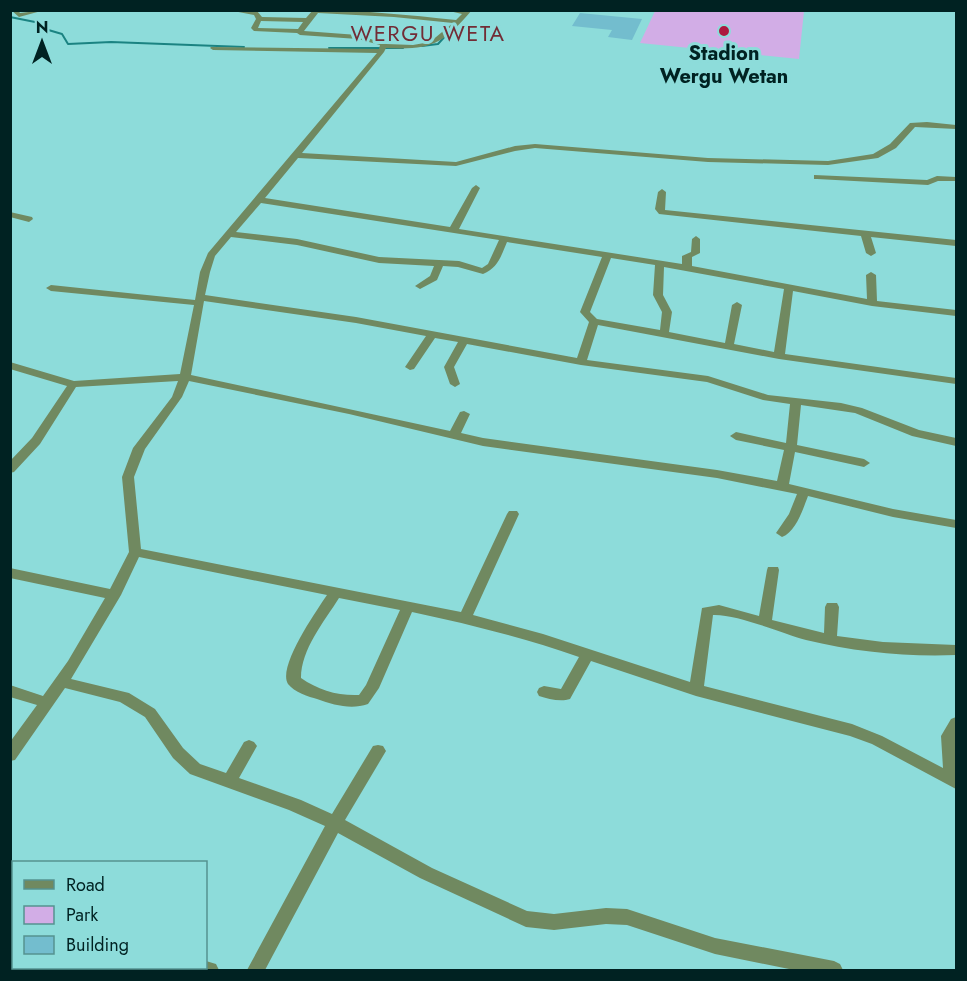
<svg xmlns="http://www.w3.org/2000/svg" width="967" height="981" font-family="Jost,sans-serif">
<style>
.green{fill:#d2ade6}
.lines{fill:none;stroke-linecap:round;stroke-linejoin:round}
.stream{stroke:#1b8382;stroke-width:2}
.building{fill:#73bdce}
.street{fill:#708960;fill-rule:evenodd}
.poi-dot{fill:#ad183f;stroke:#8ddcda;stroke-width:2}
.labels{text-anchor:middle;dominant-baseline:central;stroke-width:6;stroke-linejoin:round;paint-order:stroke}
.far-poi-label{font-size:20px;font-weight:bold;fill:#022;stroke:#8ddcda}
.far-quarter-label{font-size:22px;letter-spacing:1.5px;fill:#722c36;stroke:#8ddcda}
</style>
<rect width="100%" height="100%" fill="#8ddcda"/>
<!-- green -->
<path class="green" d="M 655,11 L 804,11 L 799,59 L 640,43 Z"/>
<g class="lines">
<!-- stream -->
<g class="stream">
<path d="M 10,17 L 40,23 L 45,29 L 62,34 L 68,44 L 111,42 L 244,47"/>
<path d="M 422,46 L 438,44 L 448,33"/>
<path d="M 329,48 L 403,48"/>
</g>
</g>
<!-- building -->
<path class="building" d="M 580,13 L 642,19 L 632,40 L 608,37 L 612,30 L 572,26 Z"/>
<g class="lines">
<!-- street -->
<g class="street">
<path d="M 11,10 L 18,10 L 20,13 L 45,10 L 19,17 Z"/>
<path d="M 228,10 L 257,11 L 262,17 L 306,18 L 313,10 C 361,10 409,15 456,20 L 462,14 L 445,10 L 472,10 C 442,45 431,50 386,48 L 384,52 L 302,153 L 456,162 L 515,146 L 535,144 L 708,158 L 828,161 L 873,154 L 890,144 L 910,123 L 927,122 L 956,125 L 956,129 L 915,127 L 896,148 L 878,158 L 828,165 L 708,162 L 535,148 L 515,151 L 456,166 L 298,158 L 265,198 L 450,227 L 472,188 L 476,185 L 480,188 L 459,229 L 682,264 L 682,256 L 691,252 L 692,239 L 696,236 L 700,239 L 700,253 L 692,257 L 692,266 L 867,299 L 866,275 L 871,272 L 876,275 L 877,301 L 956,310 L 956,316 L 872,306 L 793,291 L 785,354 L 956,378 L 956,384 L 779,359 L 598,325 L 587,360 L 708,376 L 768,395 L 841,403 L 862,408 L 919,430 L 956,438 L 956,446 L 912,436 L 855,413 L 801,405 L 797,445 L 864,459 L 870,463 L 864,467 L 795,452 L 789,484 L 893,509 L 956,520 L 956,528 L 893,517 L 808,496 C 803,509 796,532 782,537 L 776,533 L 789,514 L 797,494 L 717,478 L 483,446 L 349,414 L 189,381 L 182,397 L 145,449 L 134,477 L 141,549 L 461,612 L 507,514 L 509,511 L 517,511 L 519,514 L 473,615 L 543,634 L 690,682 L 702,608 L 719,605 L 759,616 L 767,570 L 768,567 L 778,567 L 779,570 L 772,620 L 824,633 L 825,607 L 827,603 L 837,603 L 839,607 L 837,636 L 883,642 L 956,645 L 956,655 C 907,657 855,652 806,640 C 781,633 737,614 713,615 L 704,686 L 852,724 L 882,736 L 943,768 L 941,736 L 951,719 L 956,717 L 956,789 L 872,744 L 850,736 L 696,696 L 591,661 L 570,699 C 561,702 548,699 539,696 L 537,692 L 539,688 L 544,686 L 561,689 L 579,657 C 524,638 469,624 412,612 L 379,688 L 368,704 C 351,710 334,705 317,699 C 309,697 294,692 288,684 C 277,667 317,610 327,595 L 139,557 L 121,595 L 71,679 L 129,693 L 155,709 L 183,748 L 200,764 L 226,773 L 244,742 L 249,740 L 254,742 L 257,746 L 239,778 L 301,800 L 332,814 L 373,746 L 378,745 L 383,746 L 386,751 L 383,756 L 345,820 L 432,868 L 527,911 L 554,914 L 606,908 L 627,909 L 715,938 L 834,961 L 840,964 L 843,970 L 794,970 L 715,954 L 627,925 L 606,924 L 554,930 L 526,927 L 420,878 L 338,833 L 265,970 L 247,970 L 325,826 L 289,810 L 190,774 L 173,758 L 145,717 L 120,702 L 65,688 L 15,760 L 10,761 L 10,742 L 37,705 L 10,697 L 10,685 L 43,696 L 68,661 L 105,598 L 10,578 L 10,568 L 110,589 L 129,552 L 122,477 L 133,448 L 172,397 L 178,381 L 76,387 L 40,444 L 14,472 L 10,473 L 10,461 L 32,438 L 67,386 L 10,369 L 10,362 L 74,381 L 180,374 L 194,305 L 51,291 L 46,288 L 51,285 L 195,300 L 200,272 L 208,253 L 377,53 L 213,50 L 210,48 L 211,47 L 379,49 L 380,45 L 358,39 L 300,35 L 297,33 L 254,31 L 251,28 L 256,19 L 254,15 ZM 318,13 L 394,17 L 453,23 L 430,42 L 413,45 L 386,44 L 358,35 L 304,31 ZM 261,21 L 303,22 L 298,29 L 258,28 ZM 261,203 L 499,240 L 488,264 L 482,268 L 459,261 L 379,257 L 297,239 L 236,232 ZM 231,237 L 297,245 L 379,263 L 434,266 L 430,276 L 415,286 L 420,289 L 437,280 L 443,266 L 458,267 L 483,274 C 498,268 501,256 507,242 L 602,257 L 580,312 L 589,322 L 577,358 L 356,317 L 205,295 L 210,272 L 215,256 ZM 611,258 L 655,265 L 653,295 L 662,312 L 660,330 L 597,319 L 590,312 ZM 664,267 L 784,289 L 774,352 L 734,344 L 742,305 L 737,302 L 732,305 L 725,343 L 669,332 L 672,312 L 663,295 ZM 204,301 L 356,323 L 426,336 L 405,367 L 410,370 L 414,369 L 435,338 L 458,342 L 444,367 L 450,384 L 455,387 L 460,384 L 454,367 L 467,344 L 581,365 L 707,382 L 763,400 L 790,404 L 786,443 L 736,432 L 730,436 L 736,440 L 784,450 L 777,481 L 717,470 L 483,438 L 461,433 L 470,414 L 464,411 L 460,412 L 450,431 L 191,375 ZM 339,598 L 400,610 L 366,685 L 359,695 C 338,696 318,690 301,678 C 301,649 324,622 339,598 Z"/>
<path d="M 814,175 L 927,180 L 937,176 L 956,177 L 956,181 L 938,181 L 928,185 L 817,179 L 814,179 Z"/>
<path d="M 662,189 L 666,192 L 665,210 L 956,240 L 956,246 L 871,237 L 876,253 L 871,256 L 866,253 L 861,236 L 659,214 L 655,209 L 658,192 Z"/>
<path d="M 10,212 L 32,217 L 33,219 L 29,222 L 10,217 Z"/>
<path d="M 10,901 L 14,902 L 14,918 L 10,917 Z"/>
<path d="M 206,961 L 216,964 L 219,970 L 184,970 L 183,968 L 206,968 Z"/>
<path d="M 118,968 L 136,968 L 135,970 L 117,970 Z"/>
</g>
</g>
<!-- markers -->
<circle class="poi-dot" cx="724" cy="31" r="6"/>
<g class="labels">
<!-- far-poi labels -->
<g class="far-poi-label">
<text x="724" y="53">Stadion<tspan x="724" dy="23">Wergu Wetan</tspan></text>
</g>
<!-- far-quarter labels -->
<g class="far-quarter-label">
<text x="428" y="33">WERGU WETA</text>
</g>
</g>
<!-- border -->
<rect width="967" height="981" fill="none" stroke="#002222" stroke-width="24"/>
<!-- legend -->
<rect x="12" y="861" width="195" height="108" fill="#8ddcda" stroke="#559290" stroke-width="1.5"/>
<rect x="24" y="880" width="30" height="9" fill="#708960" stroke="#559290" stroke-width="1.5"/>
<text x="66" y="891" font-size="18" fill="#002222">Road</text>
<rect x="24" y="906" width="30" height="18" fill="#d2ade6" stroke="#559290" stroke-width="1.5"/>
<text x="66" y="921" font-size="18" fill="#002222">Park</text>
<rect x="24" y="936" width="30" height="18" fill="#73bdce" stroke="#559290" stroke-width="1.5"/>
<text x="66" y="951" font-size="18" fill="#002222">Building</text>
<!-- north arrow -->
<g transform="translate(42 42)" stroke="#8ddcda" stroke-width="4.5" paint-order="stroke">
<path d="M0-4.5L10 22L0 15L-10 22Z" fill="#002222"/>
<text y="-9" font-size="16" font-weight="bold" text-anchor="middle" fill="#002222">N</text>
</g>
</svg>
